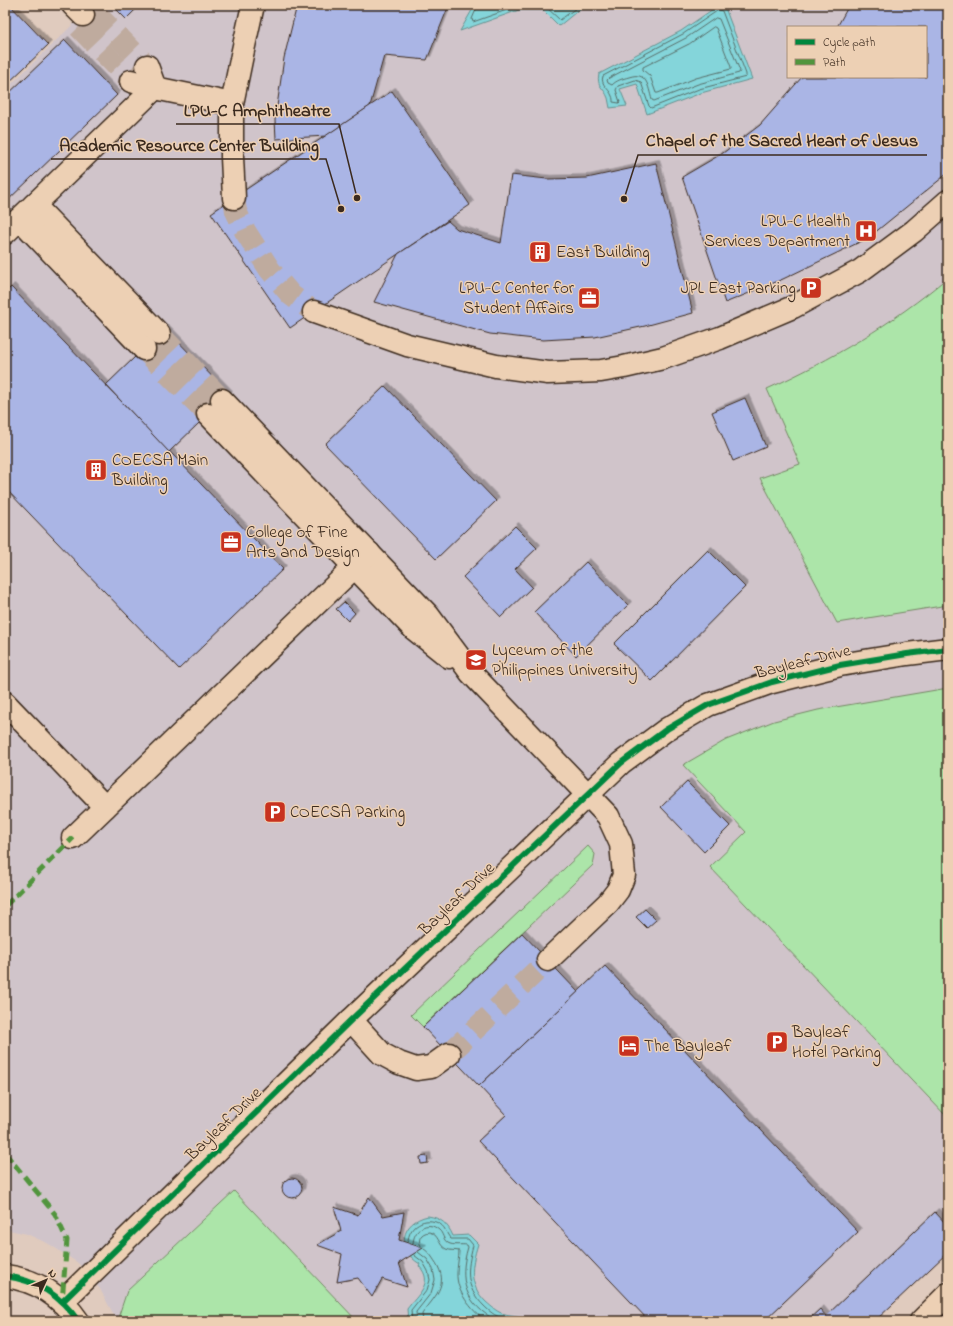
<svg xmlns="http://www.w3.org/2000/svg" width="953" height="1326" font-family="'Indie Flower',sans-serif">
<style>
.built{fill:#d0c4ca;fill-rule:evenodd}
.green{fill:#ace5a9;stroke:#748864}
.water{fill:#84d5da;stroke:#67918f}
.lines{fill:none;stroke-linecap:round;stroke-linejoin:round}
.shore{stroke:#586e69;stroke-width:1}
.building{fill:#aab5e5;stroke:#3b2a1e;filter:url(#shadow)}
.minor-tunnel{stroke:#bfab9e;stroke-width:22;stroke-dasharray:22 11;stroke-linecap:butt}
.minor-casing{stroke:#3b2a1e;stroke-width:25}
.minor{stroke:#edd0b4;stroke-width:22}
.quiet{stroke:#51953d;stroke-width:5;stroke-dasharray:10 5;stroke-linecap:butt}
.cycleway-casing{stroke:#edd0b4;stroke-width:8}
.cycleway{stroke:#00873e;stroke-width:6}
.labels{text-anchor:middle;dominant-baseline:central;stroke-width:3;stroke-linejoin:round;paint-order:stroke}
.poi-label{font-size:17px;fill:#3b2a1e;stroke:#edd0b4;text-anchor:start}
.street-label{font-size:17px;fill:#3b2a1e;stroke:#edd0b4}
.leader{fill:none;stroke:#3b2a1e;stroke-width:1.5}
.callout-dot{fill:#3b2a1e;stroke:#edd0b4;stroke-width:1.5}
.callout-label{font-size:18px;text-anchor:middle;font-weight:bold;fill:#3b2a1e;stroke:#edd0b4;stroke-width:3;stroke-linejoin:round;paint-order:stroke}
</style>
<defs>
<filter id="shadow"><feDropShadow dx="3.5" dy="-3.5" stdDeviation="0" flood-color="#0004"/></filter>
</defs>
<rect width="100%" height="100%" fill="#e0cbbe"/>
<filter id="ink" filterUnits="userSpaceOnUse"><feTurbulence type="fractalNoise" baseFrequency=".025" numOctaves="2"/><feDisplacementMap in="SourceGraphic" scale="8" xChannelSelector="R" yChannelSelector="G"/><feConvolveMatrix kernelMatrix="1 2 1 2 8 2 1 2 1" color-interpolation-filters="sRGB"/></filter>
<g filter="url(#ink)">
<!-- built -->
<path class="built" d="M 93,5 L 948,5 L 948,1252 L 875,1321 L 117,1321 L 100,1289 L 78,1263 L 49,1244 L 27,1234 L 5,1229 L 5,90 ZM 788,27 L 926,27 L 926,77 L 788,77 Z"/>
<!-- green -->
<g class="green">
<path d="M 948,277 L 948,605 L 837,623 L 760,478 L 800,464 L 767,389 C 831,360 894,323 948,277 Z"/>
<path d="M 948,688 L 948,1118 L 710,867 L 746,832 L 683,765 L 726,740 L 774,721 L 818,710 Z"/>
<path d="M 588,846 L 595,854 L 593,865 L 423,1027 L 411,1015 Z"/>
<path d="M 234,1191 L 357,1321 L 117,1321 L 127,1291 Z"/>
</g>
<!-- water -->
<g class="water">
<path d="M 475,5 L 580,5 L 581,8 L 559,26 L 543,10 L 519,10 L 460,31 Z"/>
<path d="M 719,5 L 724,5 L 752,79 L 701,93 L 647,114 L 637,84 L 620,89 L 627,106 L 610,108 C 609,105 609,101 608,98 C 604,87 596,87 599,74 L 681,31 Z"/>
<path d="M 428,1216 C 441,1218 448,1224 453,1236 L 469,1235 L 478,1244 C 471,1267 468,1284 486,1302 C 492,1307 498,1313 505,1314 C 513,1316 521,1315 528,1321 L 408,1321 L 407,1309 C 417,1295 435,1283 419,1266 L 420,1264 C 396,1250 400,1222 428,1216 Z"/>
</g>
<g class="lines">
<!-- shore -->
<g class="shore">
<path d="M 478,5 L 472,19 L 473,22 L 518,6 L 545,6 L 560,20 L 576,8 L 576,5"/>
<path d="M 719,10 L 722,11 L 746,74 L 746,77 L 699,89 L 651,108 L 649,106 L 641,82 L 635,80 L 618,86 L 616,90 L 620,102 L 619,103 L 613,102 C 613,100 613,98 612,96 C 609,88 600,85 603,76 L 683,34 Z"/>
<path d="M 716,18 L 719,19 L 740,71 L 739,73 L 698,84 L 654,101 L 652,100 C 648,86 647,71 629,77 C 622,79 617,80 612,85 L 608,83 L 607,80 L 609,78 L 686,38 Z"/>
<path d="M 714,27 L 716,28 L 731,67 L 731,69 L 696,78 L 658,93 L 656,93 L 650,76 L 643,70 L 643,67 L 689,44 Z"/>
<path d="M 408,1242 C 408,1226 425,1215 440,1224 C 446,1228 446,1234 451,1239 L 468,1239 L 473,1245 C 467,1270 464,1286 484,1306 C 489,1311 495,1316 502,1318 C 508,1320 514,1318 520,1321"/>
<path d="M 413,1244 C 413,1230 427,1219 439,1230 C 443,1233 443,1240 448,1243 C 453,1246 461,1244 467,1245 L 468,1247 C 458,1281 465,1304 497,1321"/>
<path d="M 421,1246 C 417,1239 421,1233 429,1232 C 439,1234 438,1245 446,1249 C 451,1251 455,1250 459,1251 C 459,1258 457,1266 457,1273 C 456,1292 471,1309 485,1321"/>
<path d="M 412,1321 L 411,1310 L 427,1290 L 430,1280 L 428,1271 L 423,1262 L 414,1255"/>
<path d="M 417,1321 L 416,1312 L 431,1293 L 435,1280 L 433,1269 L 427,1259 L 418,1252"/>
<path d="M 423,1321 L 422,1314 C 434,1297 450,1285 436,1263 C 432,1257 430,1253 424,1249"/>
</g>
</g>
<!-- building -->
<g class="building">
<path d="M 5,5 L 10,5 L 48,45 L 5,86 Z"/>
<path d="M 112,5 L 140,5 L 126,19 Z"/>
<path d="M 297,5 L 449,5 L 427,60 L 384,56 L 370,106 L 326,136 L 276,139 L 275,120 L 284,58 Z"/>
<path d="M 849,5 L 948,5 L 948,173 L 868,238 L 783,279 L 725,303 L 682,177 L 723,153 L 760,125 L 802,77 L 926,77 L 926,27 L 837,27 Z"/>
<path d="M 65,40 L 117,95 L 5,203 L 5,97 Z"/>
<path d="M 392,91 L 470,205 L 290,328 L 211,213 Z"/>
<path d="M 656,163 L 693,313 L 645,326 L 595,337 L 543,340 L 490,334 L 374,302 L 398,254 L 448,221 L 457,229 L 501,243 L 511,175 L 547,179 L 587,178 Z"/>
<path d="M 11,287 L 283,569 L 179,669 L 5,488 L 5,293 Z"/>
<path d="M 165,328 L 229,394 L 169,452 L 106,385 Z"/>
<path d="M 385,386 L 496,501 L 436,559 L 325,444 Z"/>
<path d="M 745,398 L 766,447 L 733,461 L 712,412 Z"/>
<path d="M 515,526 L 537,548 L 515,569 L 532,587 L 501,617 L 463,577 Z"/>
<path d="M 708,550 L 745,587 L 652,681 L 614,644 Z"/>
<path d="M 586,562 L 628,605 L 576,656 L 534,612 Z"/>
<path d="M 344,602 L 355,613 L 348,621 L 336,609 Z"/>
<path d="M 687,782 L 730,826 L 704,852 L 661,807 Z"/>
<path d="M 645,909 L 656,920 L 647,928 L 636,917 Z"/>
<path d="M 522,933 L 578,992 L 479,1086 L 423,1027 Z"/>
<path d="M 605,966 L 858,1232 L 764,1321 L 649,1321 L 478,1141 L 506,1115 L 479,1086 Z"/>
<path d="M 427,1156 L 428,1163 L 421,1164 L 420,1157 Z"/>
<circle cx="292" cy="1188" r="10"/>
<path d="M 369,1197 L 383,1216 L 404,1212 L 399,1240 L 423,1248 L 399,1263 L 407,1287 L 382,1279 L 372,1297 L 358,1278 L 337,1282 L 342,1254 L 317,1245 L 341,1231 L 334,1207 L 358,1215 Z"/>
<path d="M 935,1212 L 948,1226 L 948,1252 L 875,1321 L 807,1321 L 820,1309 L 826,1316 Z"/>
</g>
<g class="lines">
<!-- minor-tunnel -->
<g class="minor-tunnel">
<path d="M 94,12 L 147,66"/>
<path d="M 79,27 L 131,81"/>
<path d="M 234,198 L 236,211 L 245,231 L 270,270 L 291,295 L 314,312"/>
<path d="M 159,334 L 222,400"/>
<path d="M 144,349 L 208,414"/>
<path d="M 449,1054 L 548,960"/>
</g>
<!-- minor casing -->
<g class="minor-casing">
<g id="minor">
<path d="M 73,5 L 83,15"/>
<path d="M 147,66 L 155,88"/>
<path d="M 131,81 L 155,88 L 232,104"/>
<path d="M 234,198 L 232,157 L 232,104 L 242,55 L 253,5"/>
<path d="M 34,205 L 159,334"/>
<path d="M 20,219 L 144,349"/>
<path d="M 5,233 L 155,88"/>
<path d="M 314,312 L 407,345 L 496,366 L 548,373 L 601,371 L 624,367 L 663,358 L 720,338 L 793,307 L 860,271 L 914,231 L 948,201"/>
<path d="M 222,400 L 428,615 L 471,673 L 608,816 L 621,844 L 624,875 L 618,890 L 608,903 L 548,960"/>
<path d="M 208,414 L 414,629 L 449,657"/>
<path d="M 5,703 L 105,807"/>
<path d="M 73,838 L 369,553"/>
<path d="M 351,1020 L 382,1054 L 399,1063 L 416,1069 L 431,1067 L 449,1054"/>
<path d="M 5,1276 C 36,1280 61,1296 78,1321"/>
<path d="M 62,1302 L 351,1020 L 621,763 L 667,729 L 708,705 L 772,682 L 840,665 L 907,654 L 948,649"/>
<path d="M 921,1321 L 948,1294"/>
</g>
</g>
<!-- minor -->
<use href="#minor" class="minor"/>
<!-- quiet -->
<g class="quiet">
<path d="M 5,906 L 73,838"/>
<path d="M 5,1153 L 55,1214 L 67,1240 L 62,1302"/>
</g>
<!-- cycleway casing -->
<g class="cycleway-casing">
<g id="cycleway">
<path d="M 5,1276 C 36,1280 61,1296 78,1321"/>
<path d="M 62,1302 L 351,1020 L 621,763 L 667,729 L 708,705 L 772,682 L 840,665 L 907,654 L 948,649"/>
</g>
</g>
<!-- cycleway -->
<use href="#cycleway" class="cycleway"/>
</g>
</g>
<!-- icons -->
<defs>
<g id="hospital-square" transform="scale(1.15)"><rect x="-9" y="-9" width="18" height="18" rx="4" fill="#c8321e" stroke="#edd0b4"/><path d="M-5-5h3v3.5h4V-5h3V5h-3V1.5h-4V5h-3Z" fill="#fff"/></g>
<g id="building-square" transform="scale(1.15)"><rect x="-9" y="-9" width="18" height="18" rx="4" fill="#c8321e" stroke="#edd0b4"/><path d="M-4-6H4V6H1V3H-1V6H-4ZM-2.5-4.3h1.7v1.8h-1.7ZM.8-4.3h1.7v1.8H.8ZM-2.5-1h1.7V.8h-1.7ZM.8-1h1.7V.8H.8Z" fill="#fff"/></g>
<g id="parking-square" transform="scale(1.15)"><rect x="-9" y="-9" width="18" height="18" rx="4" fill="#c8321e" stroke="#edd0b4"/><path d="M-3.5-5.5H1a3.5 3.5 0 0 1 0 7H-1V5.5H-3.5ZM-1-3.4V-.6H.8a1.4 1.4 0 0 0 0-2.8Z" fill="#fff"/></g>
<g id="office-square" transform="scale(1.15)"><rect x="-9" y="-9" width="18" height="18" rx="4" fill="#c8321e" stroke="#edd0b4"/><path d="M-6-3h4V-5.5h4V-3h4V5H-6ZM-1-4.5V-3h2v-1.5ZM-6 0V1H6V0Z" fill="#fff"/></g>
<g id="university-square" transform="scale(1.15)"><rect x="-9" y="-9" width="18" height="18" rx="4" fill="#c8321e" stroke="#edd0b4"/><path d="M0-5L7-2L0 1L-7-2ZM-4 1L0 2.5L4 1V4Q0 6-4 4Z" fill="#fff"/></g>
<g id="hotel-square" transform="scale(1.15)"><rect x="-9" y="-9" width="18" height="18" rx="4" fill="#c8321e" stroke="#edd0b4"/><path d="M-6-4.5h1.5V1H6V5H4.5V3h-9V5H-6ZM-4 0a1.8 1.8 0 1 1 3.6 0ZM.5 0V-2.5h3Q6-2.5 6 0Z" fill="#fff"/></g>
</defs>
<g fill-rule="evenodd">
<use href="#hospital-square" x="866" y="231"/>
<use href="#building-square" x="540" y="252"/>
<use href="#parking-square" x="811" y="288"/>
<use href="#office-square" x="589" y="298"/>
<use href="#building-square" x="96" y="470"/>
<use href="#office-square" x="231" y="542"/>
<use href="#university-square" x="476" y="660"/>
<use href="#parking-square" x="275" y="812"/>
<use href="#parking-square" x="777" y="1042"/>
<use href="#hotel-square" x="629" y="1046"/>
</g>
<g class="labels">
<!-- poi labels -->
<g class="poi-label">
<text x="850" y="221" text-anchor="end">LPU-C Health<tspan x="850" dy="20">Services Department</tspan></text>
<text x="556" y="252">East Building</text>
<text x="574" y="288" text-anchor="end">LPU-C Center for<tspan x="574" dy="20">Student Affairs</tspan></text>
<text x="796" y="288" text-anchor="end">JPL East Parking</text>
<text x="112" y="460">COECSA Main<tspan x="112" dy="20">Building</tspan></text>
<text x="246" y="532">College of Fine<tspan x="246" dy="20">Arts and Design</tspan></text>
<text x="492" y="650">Lyceum of the<tspan x="492" dy="20">Philippines University</tspan></text>
<text x="290" y="812">COECSA Parking</text>
<text x="792" y="1032">Bayleaf<tspan x="792" dy="20">Hotel Parking</tspan></text>
<text x="644" y="1046">The Bayleaf</text>
</g>
<!-- street labels -->
<g class="street-label">
<text transform="translate(803 662) rotate(-14)">Bayleaf Drive</text>
<text transform="translate(457 899) rotate(-44)">Bayleaf Drive</text>
<text transform="translate(224 1124) rotate(-44)">Bayleaf Drive</text>
</g>
</g>
<!-- callouts -->
<path class="leader" d="M357 198L339 124H176M624 199L638 155H927M341 209L326 159H51"/>
<g class="callout-dot">
<circle cx="357" cy="198" r="4"/>
<circle cx="624" cy="199" r="4"/>
<circle cx="341" cy="209" r="4"/>
</g>
<g class="callout-label">
<text x="257" y="116">LPU-C Amphitheatre</text>
<text x="782" y="146">Chapel of the Sacred Heart of Jesus</text>
<text x="189" y="151">Academic Resource Center Building</text>
</g>
<!-- margin -->
<rect width="953" height="1326" fill="none" stroke="#edd0b4" stroke-width="20"/>
<rect x="10" y="10" width="933" height="1306" fill="none" stroke="#3b2a1e" stroke-width="1.5" filter="url(#ink)"/>
<!-- legend -->
<rect x="787" y="26" width="140" height="52" fill="#edd0b4" stroke="#a68e78"/>
<rect x="795" y="39" width="20" height="6" fill="#00873e" stroke="#a68e78"/>
<text x="823" y="46" font-size="12" fill="#3b2a1e">Cycle path</text>
<rect x="795" y="59" width="20" height="6" fill="#51953d" stroke="#a68e78"/>
<text x="823" y="66" font-size="12" fill="#3b2a1e">Path</text>
<!-- north arrow -->
<g transform="translate(46 1280) rotate(46)" stroke="#edd0b4" stroke-width="3" paint-order="stroke">
<path d="M0-3L7 15L0 10L-7 15Z" fill="#3b2a1e"/>
<text y="-6" font-size="11" font-weight="bold" text-anchor="middle" fill="#3b2a1e">N</text>
</g>
</svg>
